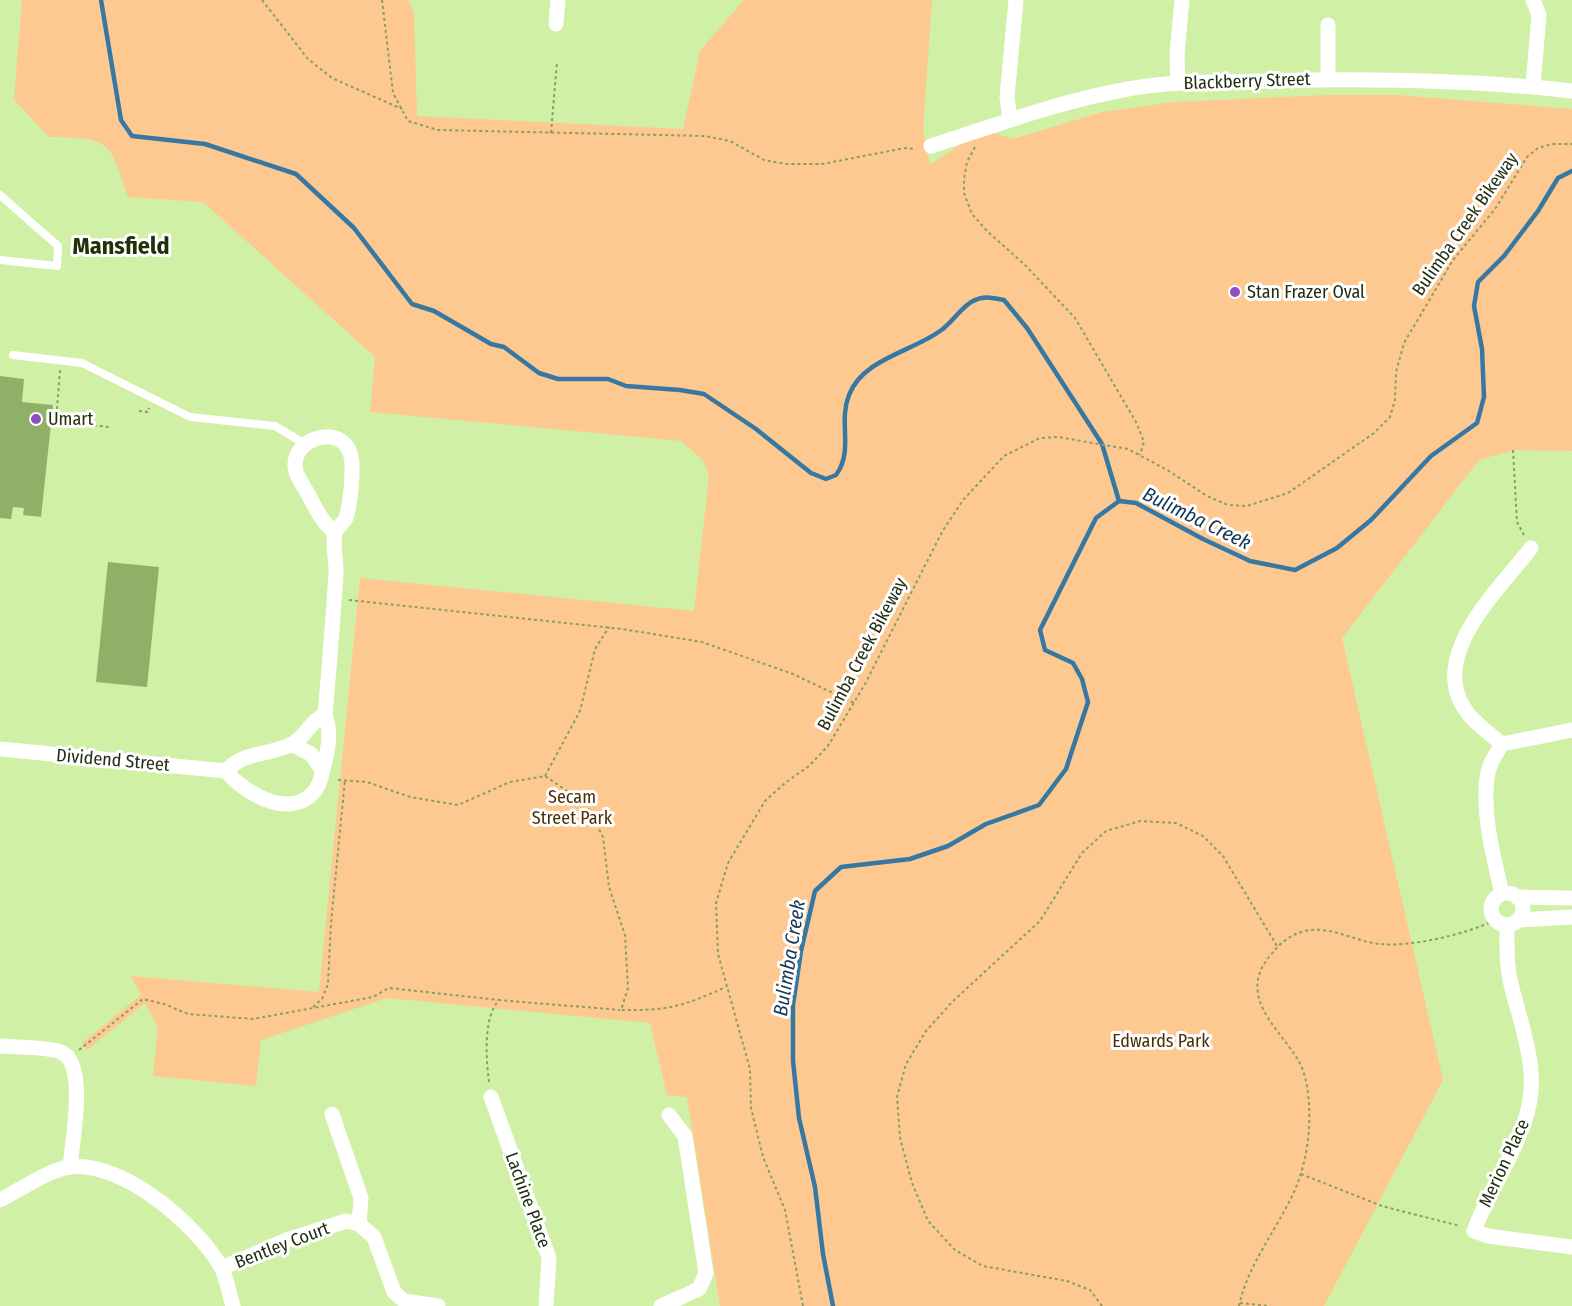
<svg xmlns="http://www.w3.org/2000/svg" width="1572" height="1306" font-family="'Fira Sans Condensed',sans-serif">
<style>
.green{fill:#fec991}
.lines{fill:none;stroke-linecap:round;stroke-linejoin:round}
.stream{stroke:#3778a3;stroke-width:4.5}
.building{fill:#91b067}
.path{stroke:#879f67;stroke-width:2;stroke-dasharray:3 3;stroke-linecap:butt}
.lane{stroke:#fff;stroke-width:8}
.street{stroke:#fff;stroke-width:15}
.poi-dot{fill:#8f4dc1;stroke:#fff;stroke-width:2}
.labels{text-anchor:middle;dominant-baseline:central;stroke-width:6;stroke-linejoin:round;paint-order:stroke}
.street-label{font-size:18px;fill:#232f11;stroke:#fff}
.poi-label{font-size:18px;fill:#232f11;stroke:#fff;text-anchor:start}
.park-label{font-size:18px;fill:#4c2e06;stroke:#fff}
.water-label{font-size:20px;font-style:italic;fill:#143756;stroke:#fff}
.district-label{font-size:24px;font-weight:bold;fill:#223009;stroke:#fff}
</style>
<rect width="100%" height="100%" fill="#cff0a5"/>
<!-- green -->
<path class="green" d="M 22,0 L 408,0 L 414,12 L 417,116 L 683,129 L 700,51 L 744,0 L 932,0 L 923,130 L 930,165 L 983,129 L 1013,139 L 1102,112 L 1174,102 L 1327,95 L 1397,95 L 1572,109 L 1572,451 L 1513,450 L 1479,460 L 1342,638 L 1443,1080 L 1324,1306 L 720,1306 L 687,1097 L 667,1095 L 650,1023 L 387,998 L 261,1040 L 256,1086 L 153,1076 L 158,1028 L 145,1003 L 87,1050 L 82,1043 L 141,995 L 131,976 L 319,992 L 360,578 L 694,611 L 709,476 L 703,460 L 681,441 L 370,412 L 375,357 L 203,202 L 128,197 C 109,139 111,139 49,137 L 14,100 Z"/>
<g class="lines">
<!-- stream -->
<g class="stream">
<path d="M 101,0 L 121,120 L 132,136 L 205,144 L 296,174 L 354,228 L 412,304 L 434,311 L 491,344 L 504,347 L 539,373 L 558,379 L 608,379 L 626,386 L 680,390 L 704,394 L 756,429 L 811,473 L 826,479 L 836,475 C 854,451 838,422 849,395 C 863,359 911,352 940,331 C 952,323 961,307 973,301 C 984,295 993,298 1004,300 L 1027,328 L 1102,444 L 1119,501"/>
<path d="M 833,1306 L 823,1254 L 815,1187 L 799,1118 L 793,1061 L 793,1005 L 801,951 L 815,891 L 841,867 L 910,859 L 948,846 L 986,824 L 1039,805 L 1066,769 L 1088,702 L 1082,679 L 1073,663 L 1045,650 L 1040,630 L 1096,518 L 1119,501 L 1136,503 L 1203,539 L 1250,561 L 1295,570 L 1337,548 L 1371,520 L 1431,456 L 1477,423 L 1484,397 L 1482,349 L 1474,306 L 1478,282 L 1504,256 L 1538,211 L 1558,178 L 1572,171"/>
</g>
</g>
<!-- building -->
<g class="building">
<path d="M 0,376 L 24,379 L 22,402 L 53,405 L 41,517 L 23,515 L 24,508 L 13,507 L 11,519 L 0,518 Z"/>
<path d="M 108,562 L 159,567 L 147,687 L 96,682 Z"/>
</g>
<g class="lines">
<!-- path -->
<g class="path">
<path d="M 262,0 L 308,59 L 332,78 L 402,109"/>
<path d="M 382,0 L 393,93 L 408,121 L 438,130 L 705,136 L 730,141 L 764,160 L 786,164 L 822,164 L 905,148 L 916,149"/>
<path d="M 551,133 L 557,62"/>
<path d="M 975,147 L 967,162 L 964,179 L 964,193 L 972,214 L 987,231 L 1025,265 L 1075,318 L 1136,422 L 1144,442 L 1140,455"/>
<path d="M 139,411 L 148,412 L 149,408"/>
<path d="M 52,421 L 109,427"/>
<path d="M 56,421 L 60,370"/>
<path d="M 1513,450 L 1517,522 L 1524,535"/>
<path d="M 349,600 L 622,629 L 702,642 L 793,674 L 854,703"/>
<path d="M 545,776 L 580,711 L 595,649 L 609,627"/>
<path d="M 338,780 L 367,782 L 410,797 L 458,805 L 510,782 L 545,776 L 586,804 L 603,837 L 609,887 L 625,935 L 628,988 L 621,1010 C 669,1011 683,1006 726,987"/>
<path d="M 313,1007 L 322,999 L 328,984 L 331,923 L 345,780"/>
<path d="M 79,1050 L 143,999 L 164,1004 L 188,1014 L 253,1019 L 373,997 L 389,988 L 499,1000"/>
<path d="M 489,1082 C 486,1059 483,1017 499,1000 L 620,1010"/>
<path d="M 1301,1174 L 1382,1206 L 1460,1226"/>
<path d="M 1240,1303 L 1270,1306"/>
<path d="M 803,1306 L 785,1210 L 763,1157 L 751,1108 L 750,1069 L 718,954 L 716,903 L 728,863 L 765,801 L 785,783 L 809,766 L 828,746 L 865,684 L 942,532 L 963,500 L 1004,456 L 1040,438 L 1058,437 L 1128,449 L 1169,471 L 1207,496 L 1228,505 L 1247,506 L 1288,493 L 1374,433 L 1390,417 L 1395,400 L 1396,372 L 1404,343 L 1453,260 L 1495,209 L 1527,157 L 1538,148 L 1552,144 L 1572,144"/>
<path d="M 1102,1306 L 1090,1290 L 1067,1281 L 983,1266 L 955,1250 L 928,1221 L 912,1183 L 900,1138 L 897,1097 L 906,1064 L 926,1031 L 952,1002 L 1040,921 L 1082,853 L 1106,831 L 1140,821 L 1176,823 L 1203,836 L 1223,856 L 1277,946"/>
<path d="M 1239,1306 C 1248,1264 1276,1231 1294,1192 C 1307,1163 1312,1126 1308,1094 C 1307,1083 1304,1070 1298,1060 C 1279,1028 1237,997 1269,957 C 1279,944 1289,935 1305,931 C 1330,925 1356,942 1380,944 C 1412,947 1467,934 1495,920"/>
</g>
<!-- lane -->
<g class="lane">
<path d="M 0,195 L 58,246 L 57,266 L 0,260"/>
<path d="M 13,355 L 82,363 L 190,417 L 275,426 L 305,444"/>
</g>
<!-- street -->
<g class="street">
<path d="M 1533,0 L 1539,15 L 1533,86"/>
<path d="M 556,24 L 558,0"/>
<path d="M 1328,79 L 1328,25"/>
<path d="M 1178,83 L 1177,54 L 1182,0"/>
<path d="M 1010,120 L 1007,97 L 1016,0"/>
<path d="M 931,146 C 994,126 1057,102 1123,90 C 1167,81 1214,82 1259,81 C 1363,78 1468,79 1572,91"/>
<path d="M 291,744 L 311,754 L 322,770"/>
<path d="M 1502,744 C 1492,736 1480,727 1471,717 C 1421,661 1498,591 1531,548"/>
<path d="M 0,749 L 226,771 C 243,792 286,818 311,795 C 321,786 322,772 325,761 C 329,746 331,729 325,715 C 329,668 333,621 336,574 C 337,562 332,545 335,533 C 337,527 344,523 346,518 C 350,504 352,483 352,468 C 354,417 286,436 296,472 C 299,480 305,488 309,496 C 317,510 322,523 335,532"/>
<path d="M 226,771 C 245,750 271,756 294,743 C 307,735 311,720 325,715"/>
<circle cx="1507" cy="909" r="16"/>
<path d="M 1502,894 C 1494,857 1482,816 1487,778 C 1488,765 1496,754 1502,744 L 1572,730"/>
<path d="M 1517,897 L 1572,898"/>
<path d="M 1518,920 L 1572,917"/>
<path d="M 1507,925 C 1507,943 1506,962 1510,980 C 1518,1015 1534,1055 1531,1092 C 1527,1139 1490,1186 1474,1231 L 1488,1236 L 1572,1247"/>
<path d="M 0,1046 C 18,1048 44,1046 61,1052 C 88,1063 72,1142 70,1167"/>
<path d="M 491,1097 L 549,1258 L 546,1306"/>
<path d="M 332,1114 L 361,1198 L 359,1224"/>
<path d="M 0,1200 C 21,1190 47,1170 70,1167 C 123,1161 196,1224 221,1267 C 227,1278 229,1294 233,1306"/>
<path d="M 222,1268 L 287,1240 L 346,1221 L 359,1224 L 374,1237 L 394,1292 L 404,1301 L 438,1306"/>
<path d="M 661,1306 L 699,1289 L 706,1273 L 685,1136 L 669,1115"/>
</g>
</g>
<!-- markers -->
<g class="poi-dot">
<circle cx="1235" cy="292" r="6"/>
<circle cx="36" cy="419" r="6"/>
</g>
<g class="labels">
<!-- street labels -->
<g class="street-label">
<text transform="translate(1247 81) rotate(-2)">Blackberry Street</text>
<text transform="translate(1465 224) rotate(-55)">Bulimba Creek Bikeway</text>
<text transform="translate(862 654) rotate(-62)">Bulimba Creek Bikeway</text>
<text transform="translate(113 760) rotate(5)">Dividend Street</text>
<text transform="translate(1504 1163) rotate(-65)">Merion Place</text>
<text transform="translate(528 1200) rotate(70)">Lachine Place</text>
<text transform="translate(282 1245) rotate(-21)">Bentley Court</text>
</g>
<!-- poi labels -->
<g class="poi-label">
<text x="1247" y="292">Stan Frazer Oval</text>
<text x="48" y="419">Umart</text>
</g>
<!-- park labels -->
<g class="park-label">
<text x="572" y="797">Secam<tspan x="572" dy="21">Street Park</tspan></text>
<text x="1161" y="1041">Edwards Park</text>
</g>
<!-- water labels -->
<g class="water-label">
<text transform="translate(1197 518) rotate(26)">Bulimba Creek</text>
<text transform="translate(789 958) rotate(-81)">Bulimba Creek</text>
</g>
<!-- district labels -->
<g class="district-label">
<text x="121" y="246">Mansfield</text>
</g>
</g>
</svg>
